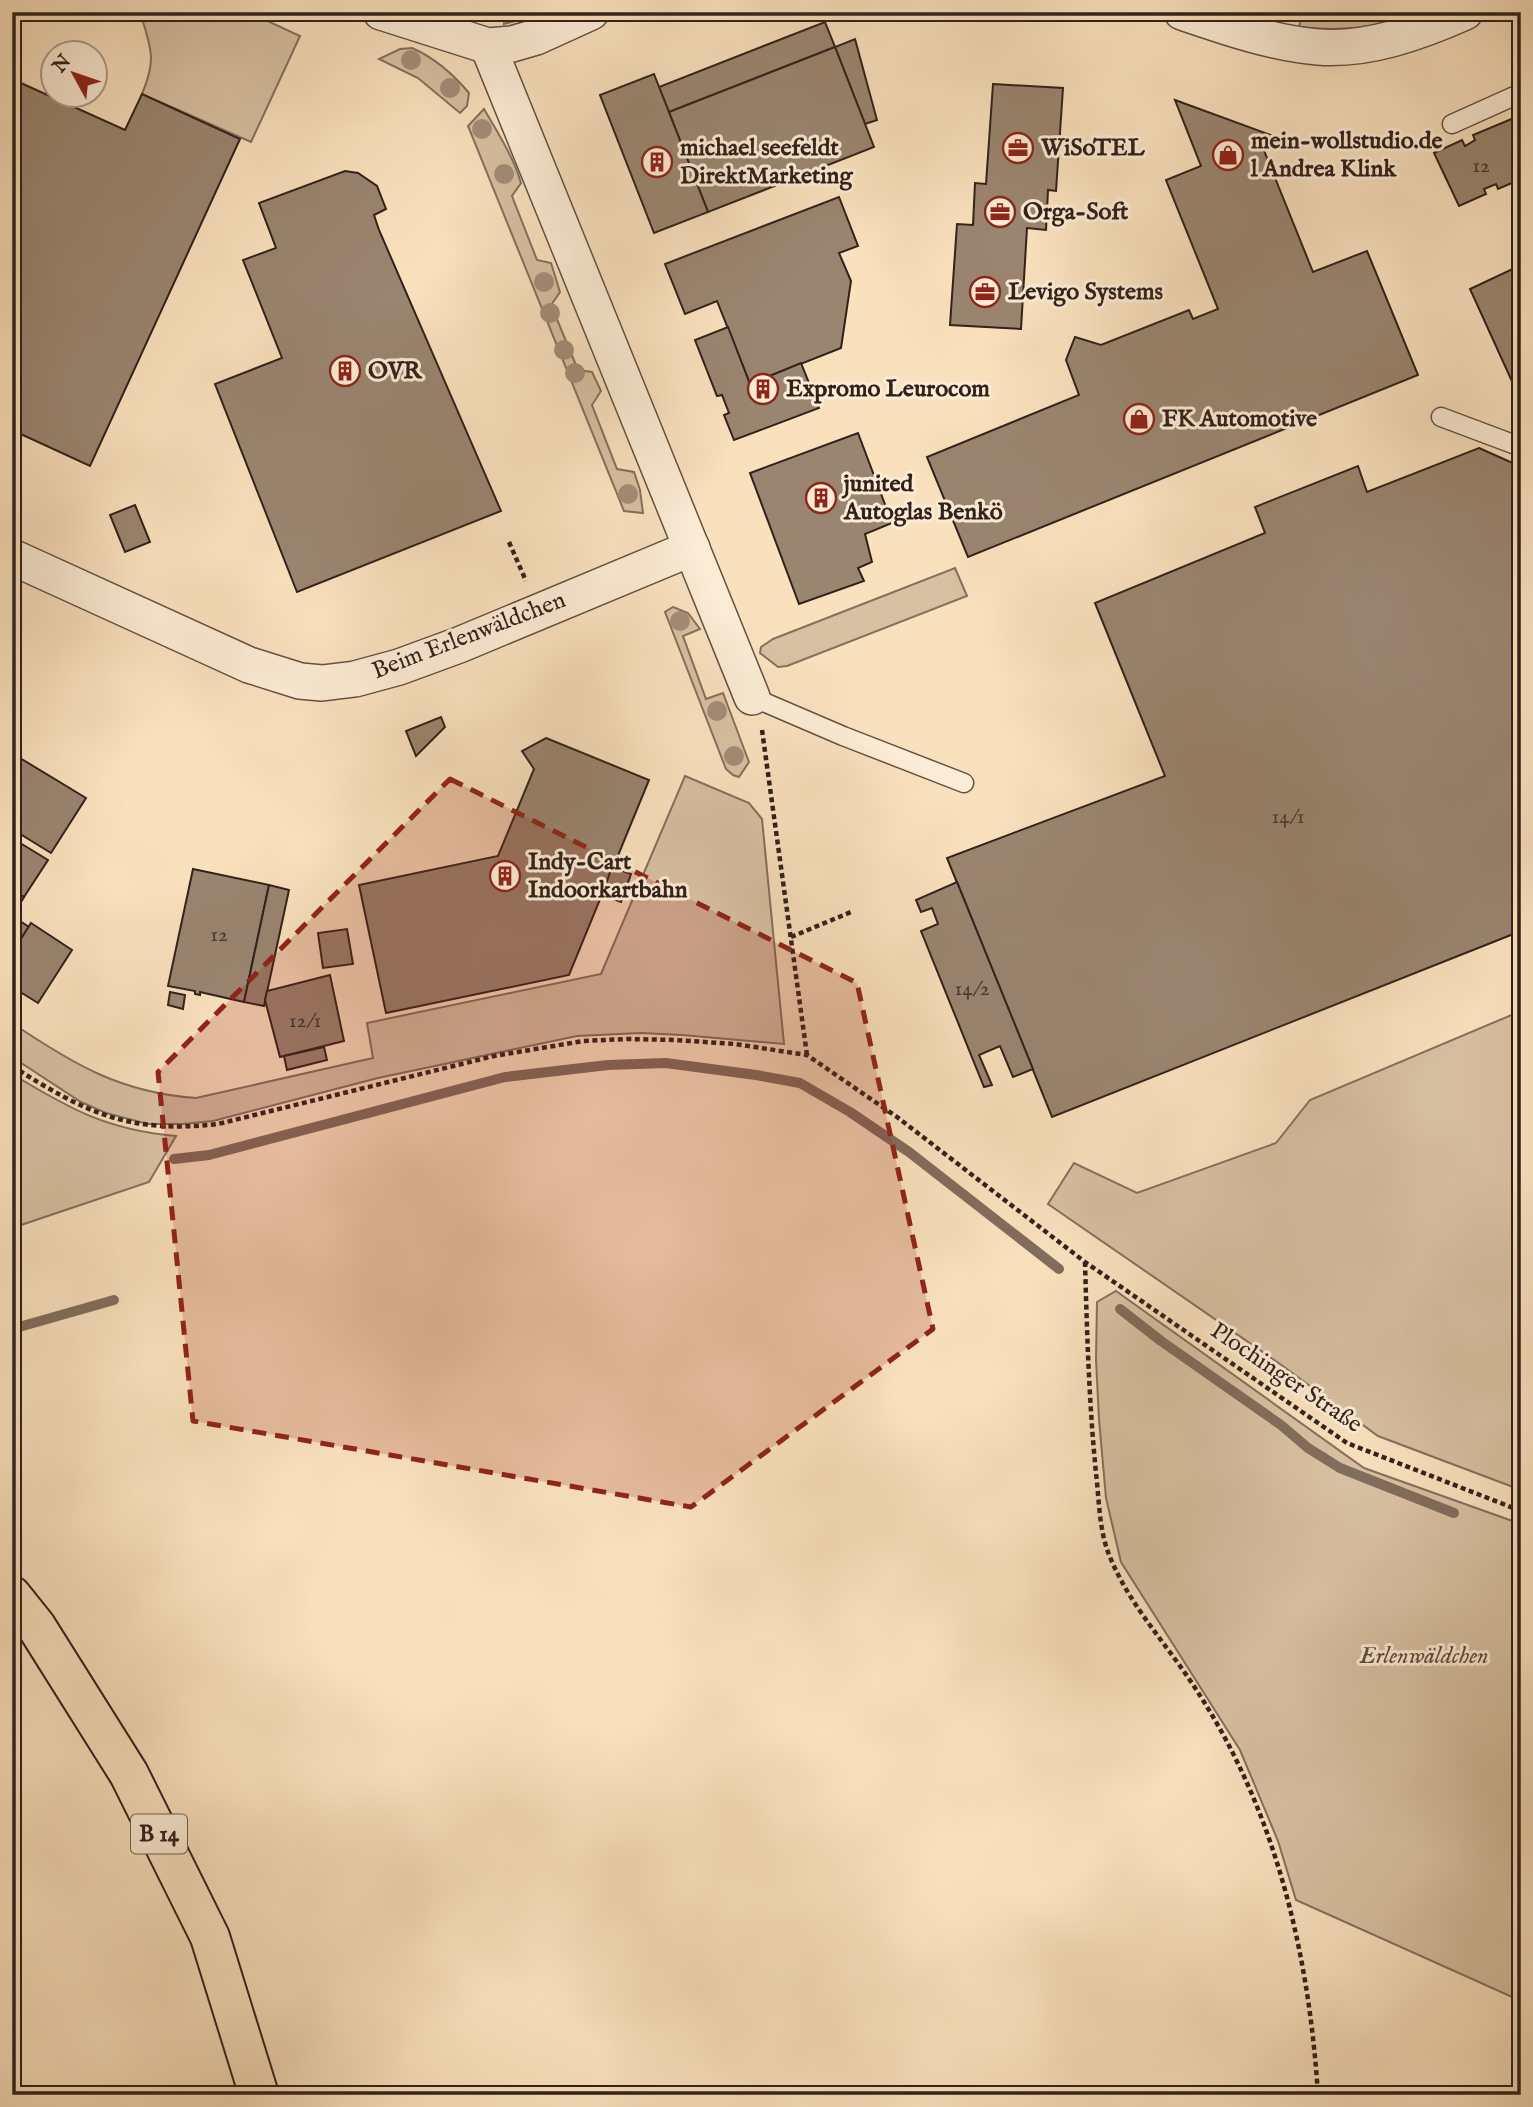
<svg xmlns="http://www.w3.org/2000/svg" width="1533" height="2107" font-family="'IM FELL English',serif">
<style>
.green{fill:#d8c0a2;stroke:#84705e;stroke-width:2}
.lines{fill:none;stroke-linecap:round;stroke-linejoin:round}
.stream{stroke:#816d5c;stroke-width:10}
.building{fill:#9a8570;stroke:#31211b;stroke-width:2}
.service-casing{stroke:#635144;stroke-width:21}
.minor-casing{stroke:#635144;stroke-width:38}
.primary-casing{stroke:#31211b;stroke-width:42}
.path{stroke:#31211b;stroke-width:4.5;stroke-dasharray:5 3.5;stroke-linecap:butt}
.service{stroke:#fcecd5;stroke-width:18}
.minor{stroke:#fcecd5;stroke-width:35}
.primary{stroke:#fae1be;stroke-width:38}
.tree{fill:#a38d77}
.marked{fill:#8f2418;fill-opacity:0.2;stroke:#8f2418;stroke-width:5;stroke-dasharray:14 9;stroke-linejoin:round}
.labels{text-anchor:middle;dominant-baseline:central;stroke-width:6;stroke-linejoin:round;paint-order:stroke}
.number-label{font-size:21px;fill:#4b3a30}
.shield{fill:#fcecd5;stroke:#6e5e53;stroke-width:2}
.shield-label{font-size:23px;font-weight:bold;fill:#31211b}
.poi-label{font-size:24px;font-weight:bold;fill:#31211b;stroke:#fcecd5;text-anchor:start}
.street-label{font-size:24px;fill:#31211b;stroke:#fcecd5}
.park-label{font-size:24px;font-style:italic;fill:#5b493d;stroke:#fcecd5}
</style>
<rect width="100%" height="100%" fill="#fae1be"/>
<filter id="stains"><feTurbulence type="fractalNoise" baseFrequency=".00286" numOctaves="4"/><feColorMatrix values="0 0 0 0 .2 0 0 0 0 .09 0 0 0 0 .02 0 0 0 .5 -.17"/></filter>
<radialGradient id="worn" r=".72"><stop offset=".6" stop-color="#630" stop-opacity="0"/><stop offset="1" stop-color="#630" stop-opacity=".3"/></radialGradient>
<!-- green -->
<g class="green">
<path d="M 140,12 L 248,12 L 300,36 L 251,142 L 142,94 C 157,58 151,49 140,12 Z"/>
<path d="M 505,12 L 535,12 L 534,16 L 504,24 Z"/>
<path d="M 1302,12 L 1384,12 L 1385,16 L 1379,24 C 1353,30 1326,30 1299,27 Z"/>
<path d="M 412,48 C 435,58 453,74 469,93 L 467,106 L 460,113 L 418,78 L 379,59 L 400,49 Z"/>
<path d="M 484,109 C 498,133 513,156 521,183 L 512,196 L 537,260 L 551,263 L 560,292 L 551,305 L 578,370 L 592,372 L 601,391 L 592,405 L 617,469 L 634,472 L 640,490 L 643,513 L 624,511 L 468,126 Z"/>
<path d="M 955,568 L 967,596 L 787,666 L 778,667 L 760,653 L 761,647 L 773,639 Z"/>
<path d="M 673,607 L 688,613 L 700,629 L 683,636 L 706,699 L 723,693 L 749,762 L 739,777 L 733,775 L 726,769 L 665,612 Z"/>
<path d="M 685,776 L 749,803 L 762,819 L 784,1044 L 682,1035 L 641,1033 L 577,1036 L 378,1078 L 213,1121 L 183,1124 L 148,1124 L 106,1113 L 81,1102 L 12,1057 L 12,1023 C 73,1064 121,1093 196,1098 L 373,1058 L 367,1023 L 601,974 Z"/>
<path d="M 1521,1011 L 1521,1490 L 1378,1436 L 1280,1364 L 1048,1204 L 1074,1163 L 1137,1193 L 1276,1143 L 1310,1100 Z"/>
<path d="M 12,1074 C 70,1109 107,1130 176,1136 L 149,1182 L 12,1228 Z"/>
<path d="M 1116,1291 L 1364,1468 L 1521,1524 L 1521,2001 L 1296,1900 L 1278,1841 L 1240,1750 L 1121,1562 L 1106,1498 L 1099,1419 L 1096,1360 L 1097,1302 Z"/>
</g>
<g class="lines">
<!-- stream -->
<g class="stream">
<path d="M 174,1159 L 209,1155 L 505,1077 L 608,1065 L 666,1063 L 756,1075 L 800,1083 L 850,1112 L 909,1152 L 1059,1269"/>
<path d="M 1120,1309 L 1161,1341 L 1281,1425 L 1308,1448 L 1340,1468 L 1454,1513"/>
<path d="M 12,1329 L 114,1300"/>
</g>
</g>
<!-- building -->
<g class="building">
<path d="M 825,22 L 835,47 L 669,112 L 659,87 Z"/>
<path d="M 855,39 L 877,120 L 865,124 L 835,47 Z"/>
<path d="M 835,47 L 874,147 L 708,212 L 669,112 Z"/>
<path d="M 654,74 L 708,212 L 654,233 L 600,95 Z"/>
<path d="M 12,79 L 125,130 L 142,94 L 240,139 L 90,466 L 12,430 Z"/>
<path d="M 993,84 L 1063,88 L 1056,191 L 1048,190 L 1046,230 L 1027,228 L 1021,329 L 950,325 L 957,224 L 973,225 L 975,183 L 986,184 Z"/>
<path d="M 1175,100 L 1276,137 L 1261,143 L 1313,272 L 1367,251 L 1418,375 L 968,557 L 927,457 L 1079,395 L 1066,360 L 1075,337 L 1101,345 L 1189,310 L 1193,319 L 1218,309 L 1166,180 L 1201,166 Z"/>
<path d="M 1521,115 L 1521,179 L 1498,189 L 1496,184 L 1484,189 L 1486,194 L 1459,206 L 1434,153 L 1462,140 L 1465,146 L 1475,140 L 1473,135 Z"/>
<path d="M 345,171 L 358,173 L 377,186 L 386,209 L 374,215 L 379,230 L 501,511 L 297,592 L 215,384 L 282,358 L 243,260 L 276,248 L 259,203 Z"/>
<path d="M 839,197 L 858,246 L 839,253 L 851,281 L 841,348 L 750,384 L 717,301 L 685,314 L 665,264 Z"/>
<path d="M 1521,265 L 1521,386 L 1515,388 L 1470,289 Z"/>
<path d="M 728,327 L 750,384 L 801,363 L 819,408 L 734,440 L 724,415 L 729,413 L 722,395 L 717,396 L 695,340 Z"/>
<path d="M 858,433 L 892,523 L 865,534 L 872,562 L 858,568 L 864,581 L 799,604 L 750,473 Z"/>
<path d="M 1479,448 L 1515,464 L 1521,478 L 1521,931 L 1052,1117 L 947,858 L 1165,776 L 1095,603 L 1265,533 L 1255,507 L 1358,466 L 1367,492 Z"/>
<path d="M 135,505 L 150,542 L 125,552 L 110,515 Z"/>
<path d="M 441,717 L 445,727 L 416,756 L 406,731 Z"/>
<path d="M 546,738 L 649,780 L 569,975 L 386,1013 L 359,885 L 498,856 L 534,769 L 522,751 Z"/>
<path d="M 15,755 L 86,798 L 51,853 L 12,829 L 12,759 Z"/>
<path d="M 12,838 L 48,860 L 24,897 L 12,890 Z"/>
<path d="M 612,867 L 631,874 L 621,902 L 602,895 Z"/>
<path d="M 193,869 L 269,885 L 244,1002 L 200,992 L 200,995 L 195,994 L 195,991 L 168,986 Z"/>
<path d="M 957,882 L 1033,1069 L 1013,1077 L 1000,1046 L 979,1055 L 992,1085 L 984,1087 L 921,931 L 938,924 L 932,908 L 921,912 L 916,900 Z"/>
<path d="M 269,885 L 289,890 L 264,1006 L 244,1002 Z"/>
<path d="M 12,890 L 24,897 L 12,917 Z"/>
<path d="M 14,917 L 29,927 L 12,953 L 12,920 Z"/>
<path d="M 31,923 L 72,950 L 38,1003 L 12,987 L 12,953 Z"/>
<path d="M 347,929 L 353,964 L 323,968 L 318,933 Z"/>
<path d="M 330,975 L 344,1041 L 280,1057 L 265,1000 L 267,991 Z"/>
<path d="M 170,992 L 185,995 L 183,1009 L 168,1005 Z"/>
<path d="M 324,1047 L 327,1060 L 287,1070 L 284,1056 Z"/>
</g>
<g class="lines">
<!-- service casing -->
<g class="service-casing">
<g id="service">
<path d="M 1452,124 L 1521,93"/>
<path d="M 1441,417 L 1521,447"/>
<path d="M 752,697 L 843,736 L 964,783"/>
</g>
</g>
<!-- minor casing -->
<g class="minor-casing">
<g id="minor">
<path d="M 381,12 L 488,46 L 512,44 L 536,37 L 591,12"/>
<path d="M 1182,12 C 1226,27 1272,43 1318,47 C 1368,51 1420,32 1465,12"/>
<path d="M 488,46 L 752,697"/>
<path d="M 12,557 L 249,665 L 300,681 L 322,683 L 355,679 L 399,667 L 459,645 L 692,548"/>
</g>
</g>
<!-- primary casing -->
<g class="primary-casing">
<path id="primary" d="M 12,1596 L 36,1626 L 129,1774 L 210,1937 L 259,2095"/>
</g>
<!-- path -->
<g class="path">
<path d="M 509,542 L 526,581"/>
<path d="M 762,730 L 807,1055"/>
<path d="M 791,937 L 851,912"/>
<path d="M 12,1066 C 86,1113 129,1134 218,1124 L 494,1056 L 583,1041 L 627,1039 L 675,1040 L 735,1044 L 807,1055 L 897,1117 L 1085,1262 L 1347,1443 L 1521,1511"/>
<path d="M 1085,1262 C 1087,1333 1089,1403 1096,1473 C 1099,1498 1099,1528 1108,1552 C 1128,1605 1169,1646 1199,1694 C 1276,1813 1309,1954 1318,2095"/>
</g>
<!-- service -->
<use href="#service" class="service"/>
<!-- minor -->
<use href="#minor" class="minor"/>
<!-- primary -->
<use href="#primary" class="primary"/>
</g>
<!-- trees -->
<g class="tree">
<circle cx="411" cy="60" r="10"/>
<circle cx="450" cy="88" r="10"/>
<circle cx="482" cy="129" r="10"/>
<circle cx="504" cy="174" r="10"/>
<circle cx="544" cy="282" r="10"/>
<circle cx="550" cy="313" r="10"/>
<circle cx="564" cy="350" r="10"/>
<circle cx="575" cy="373" r="10"/>
<circle cx="628" cy="494" r="10"/>
<circle cx="680" cy="621" r="10"/>
<circle cx="717" cy="711" r="10"/>
<circle cx="734" cy="756" r="10"/>
</g>
<!-- marked area -->
<path class="marked" d="M 450,779 L 857,983 L 933,1329 L 691,1507 L 193,1421 L 158,1072 Z"/>
<!-- icons -->
<defs>
<g id="office-ring" transform="scale(1.575)"><circle r="9.5" fill="#fcecd5" stroke="#8f2418" stroke-width="1.5"/><path d="M-6-3h4V-5.5h4V-3h4V5H-6ZM-1-4.5V-3h2v-1.5ZM-6 0V1H6V0Z" fill="#8f2418"/></g>
<g id="shop-ring" transform="scale(1.575)"><circle r="9.5" fill="#fcecd5" stroke="#8f2418" stroke-width="1.5"/><path d="M-5-2.5h2.3a2.7 3.5 0 0 1 5.4 0H5L5.5 6h-11ZM-1.5-2.5h3a1.5 2.3 0 0 0-3 0Z" fill="#8f2418"/></g>
<g id="building-ring" transform="scale(1.575)"><circle r="9.5" fill="#fcecd5" stroke="#8f2418" stroke-width="1.5"/><path d="M-4-6H4V6H1V3H-1V6H-4ZM-2.5-4.3h1.7v1.8h-1.7ZM.8-4.3h1.7v1.8H.8ZM-2.5-1h1.7V.8h-1.7ZM.8-1h1.7V.8H.8Z" fill="#8f2418"/></g>
</defs>
<g fill-rule="evenodd">
<use href="#office-ring" x="1018" y="148"/>
<use href="#shop-ring" x="1228" y="155"/>
<use href="#building-ring" x="657" y="162"/>
<use href="#office-ring" x="1000" y="212"/>
<use href="#office-ring" x="985" y="292"/>
<use href="#building-ring" x="345" y="371"/>
<use href="#building-ring" x="763" y="389"/>
<use href="#shop-ring" x="1139" y="419"/>
<use href="#building-ring" x="821" y="498"/>
<use href="#building-ring" x="505" y="876"/>
</g>
<g class="labels">
<!-- number labels -->
<g class="number-label">
<text x="1481" y="166">12</text>
<text x="1288" y="817">14/1</text>
<text x="219" y="935">12</text>
<text x="972" y="989">14/2</text>
<text x="305" y="1021">12/1</text>
</g>
<!-- shield labels -->
<rect class="shield" x="131" y="1814.5" width="56" height="39" rx="5"/>
<g class="shield-label">
<text x="159" y="1834">B 14</text>
</g>
<!-- poi labels -->
<g class="poi-label">
<text x="1251" y="141">mein-wollstudio.de<tspan x="1251" dy="28">l Andrea Klink</tspan></text>
<text x="680" y="148">michael seefeldt<tspan x="680" dy="28">DirektMarketing</tspan></text>
<text x="1041" y="148">WiSoTEL</text>
<text x="1023" y="212">Orga-Soft</text>
<text x="1008" y="292">Levigo Systems</text>
<text x="368" y="371">OVR</text>
<text x="786" y="389">Expromo Leurocom</text>
<text x="1162" y="419">FK Automotive</text>
<text x="844" y="484">junited<tspan x="844" dy="28">Autoglas Benkö</tspan></text>
<text x="528" y="862">Indy-Cart<tspan x="528" dy="28">Indoorkartbahn</tspan></text>
</g>
<!-- street labels -->
<g class="street-label">
<text transform="translate(469 636) rotate(-21)">Beim Erlenwäldchen</text>
<text transform="translate(1286 1378) rotate(34)">Plochinger Straße</text>
</g>
<!-- park labels -->
<g class="park-label">
<text x="1424" y="1656">Erlenwäldchen</text>
</g>
</g>
<!-- margin -->
<rect width="1533" height="2107" fill="none" stroke="#fae1be" stroke-width="42"/>
<rect x="14" y="14" width="1505" height="2079" fill="none" stroke="#31211b" stroke-width="3.5"/>
<rect x="21" y="21" width="1491" height="2065" fill="none" stroke="#31211b" stroke-width="2"/>
<!-- north arrow -->
<g transform="translate(74 74) rotate(310)"><circle r="33" fill="#fcecd5" stroke="#ab9b8b" stroke-width="2"/>
<path d="M0-5L12 26L0 18L-12 26Z" fill="#8f2418"/>
<text y="-10" font-size="19" font-weight="bold" text-anchor="middle" fill="#31211b">N</text>
</g>
<rect width="100%" height="100%" filter="url(#stains)"/>
<rect width="100%" height="100%" fill="url(#worn)"/>
</svg>
